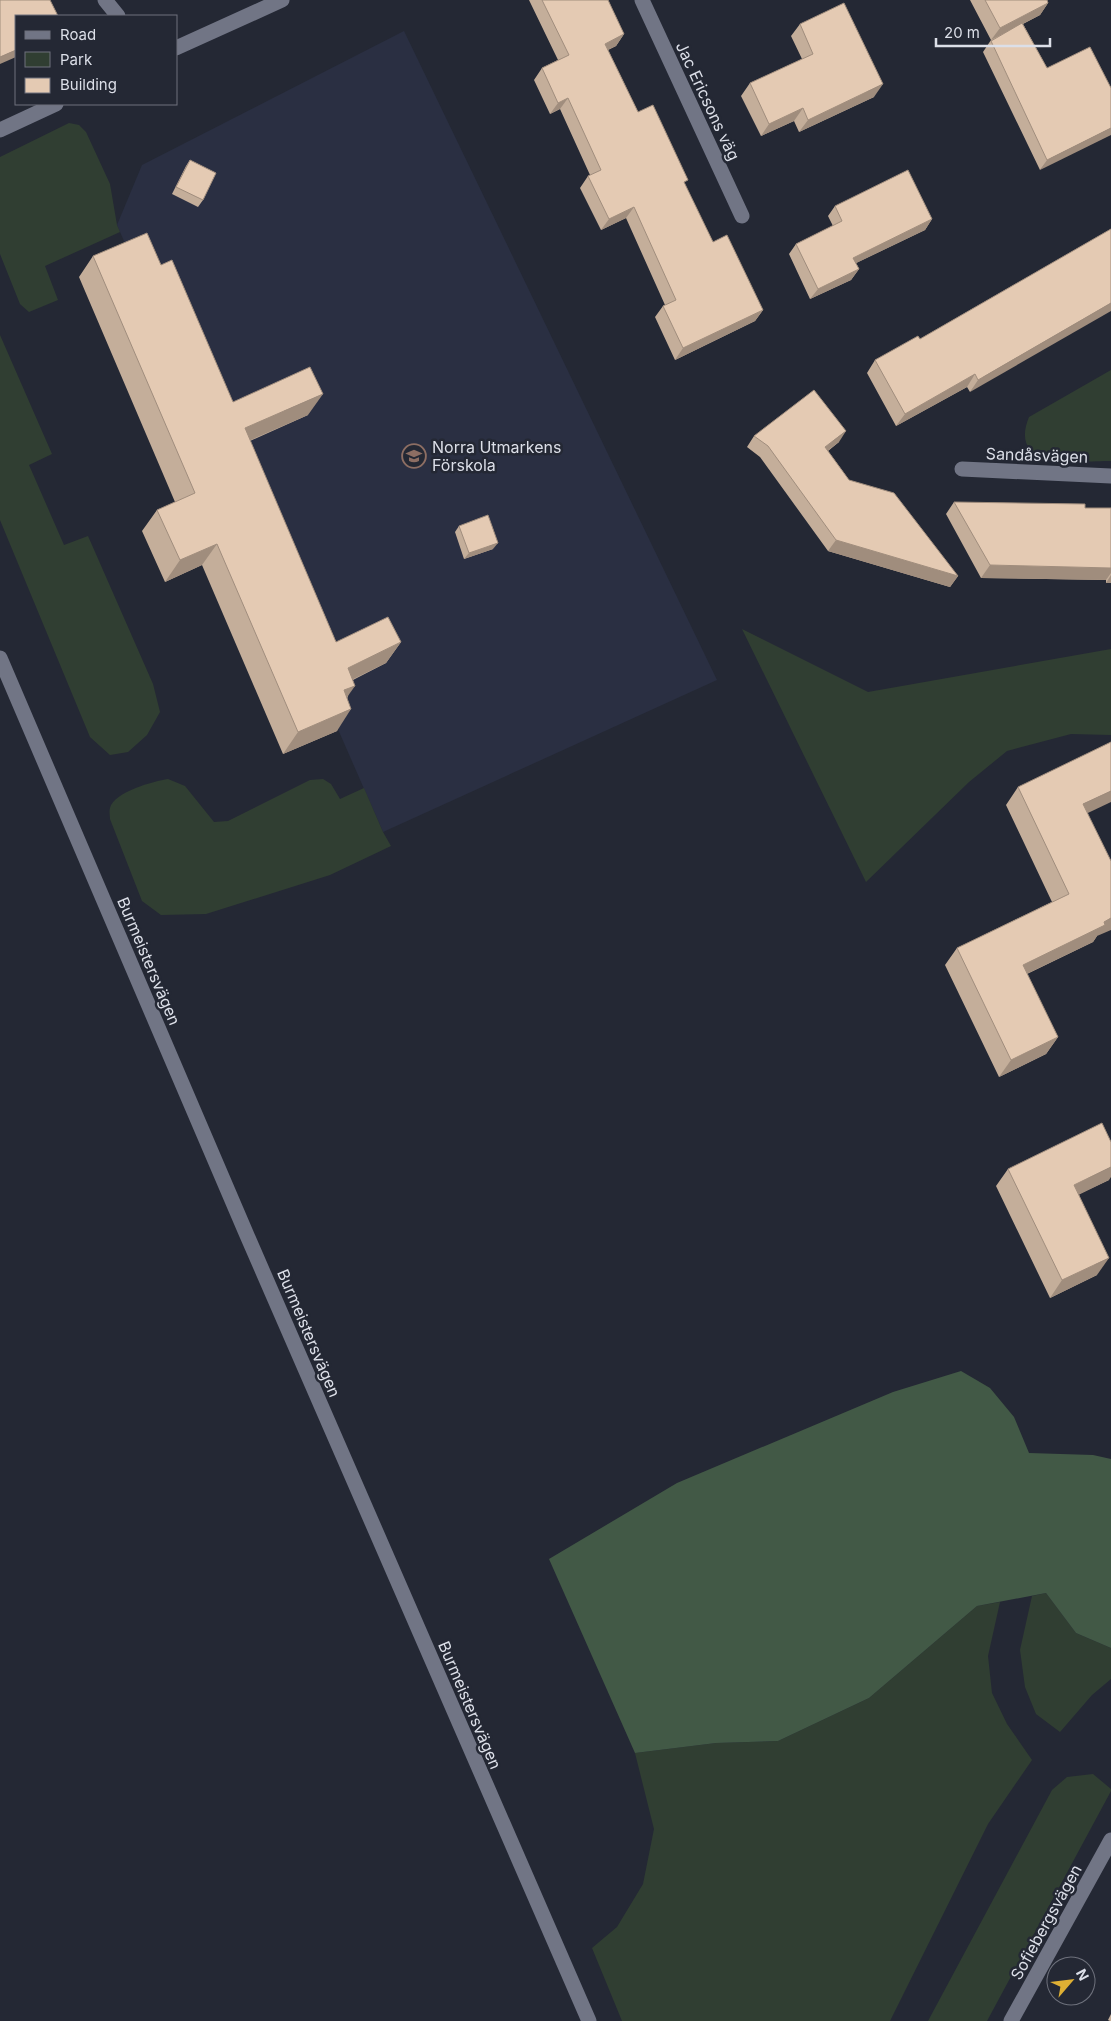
<svg xmlns="http://www.w3.org/2000/svg" width="1111" height="2021" font-family="Inter,sans-serif">
<style>
.built{fill:#2a2f42}
.green{fill:#303e32}
.forest{fill:#425946}
.lines{fill:none;stroke-linecap:round;stroke-linejoin:round}
.street{stroke:#717585;stroke-width:15}
.wall{fill:#c4ae9a}
.shaded-wall{fill:#a08d7d}
.building{fill:#e4cab3;stroke:#a08d7d}
.labels{text-anchor:middle;dominant-baseline:central;stroke-width:5;stroke-linejoin:round;paint-order:stroke}
.street-label{font-size:16px;fill:#dcdfe8;stroke:#242834}
.poi-label{font-size:16px;fill:#dcdfe8;stroke:#242834;text-anchor:start}
</style>
<rect width="100%" height="100%" fill="#242834"/>
<!-- built -->
<path class="built" d="M 404,31 L 717,680 L 383,832 L 117,225 L 142,165 Z"/>
<!-- green -->
<g class="green">
<path d="M 69,123 L 79,125 L 86,132 L 110,184 L 117,225 L 120,232 L 45,266 L 58,300 L 29,312 L 20,304 L 0,254 L 0,157 Z"/>
<path d="M 0,335 L 52,454 L 29,465 L 64,545 L 88,536 L 153,684 L 160,712 L 147,735 L 128,752 L 110,755 L 90,737 L 0,520 Z"/>
<path d="M 1111,370 L 1111,461 C 1080,461 1007,471 1029,417 Z"/>
<path d="M 742,629 L 868,692 L 1111,649 L 1111,735 L 1071,734 L 1007,751 L 969,782 L 866,882 Z"/>
<path d="M 168,779 L 185,786 L 214,822 L 228,821 L 310,780 L 323,779 L 331,784 L 340,799 L 364,788 L 383,832 L 391,846 L 330,875 L 206,914 L 161,915 L 142,901 L 110,819 C 110,816 109,811 110,808 C 114,792 154,781 168,779 Z"/>
<path d="M 1046,1593 L 1076,1633 L 1111,1648 L 1111,1679 L 1092,1695 L 1060,1732 L 1036,1714 L 1025,1687 L 1020,1650 L 1032,1596 Z"/>
<path d="M 1000,1602 L 988,1656 L 992,1693 L 1007,1724 L 1032,1760 L 988,1824 L 890,2021 L 622,2021 L 592,1948 L 617,1927 L 643,1884 L 654,1829 L 635,1753 L 716,1743 L 778,1741 L 869,1698 L 977,1606 Z"/>
<path d="M 1093,1774 L 1111,1789 L 1111,1791 L 987,2021 L 928,2021 L 1052,1790 L 1067,1777 Z"/>
</g>
<!-- forest -->
<path class="forest" d="M 961,1371 L 990,1388 L 1014,1417 L 1029,1453 L 1093,1455 L 1111,1459 L 1111,1648 L 1076,1633 L 1046,1593 L 977,1606 L 869,1698 L 778,1741 L 716,1743 L 635,1753 L 549,1559 L 677,1483 L 893,1392 Z"/>
<g class="lines">
<!-- street -->
<g class="street">
<path d="M 105,0 L 118,16"/>
<path d="M 642,0 L 742,216"/>
<path d="M 176,48 L 282,0"/>
<path d="M 0,130 L 56,104"/>
<path d="M 962,469 L 1111,476"/>
<path d="M 0,658 L 246,1233 L 589,2021"/>
<path d="M 1011,2021 L 1111,1840"/>
</g>
</g>
<!-- wall -->
<g class="wall">
<path d="M 529,0 L 608,0 L 624,34 L 616,46 L 608,50 L 638,112 L 685,185 L 713,242 L 763,310 L 755,321 L 675,360 L 655,317 L 663,306 L 665,305 L 626,218 L 601,230 L 580,188 L 588,176 L 590,175 L 560,109 L 550,114 L 534,80 L 542,68 L 558,60 Z"/>
<path d="M 970,0 L 1047,0 L 1048,3 L 1040,15 L 1023,24 L 1047,68 L 1111,88 L 1040,170 L 983,52 L 991,40 Z"/>
<path d="M 800,24 L 874,97 L 799,132 L 794,121 L 761,136 L 741,96 L 750,83 L 802,59 L 791,36 Z"/>
<path d="M 190,160 L 203,200 L 198,207 L 172,194 L 186,166 Z"/>
<path d="M 835,206 L 932,219 L 925,230 L 856,263 L 859,269 L 851,280 L 810,299 L 789,254 L 796,244 L 833,226 L 828,216 Z"/>
<path d="M 1111,229 L 970,392 L 967,387 L 896,426 L 867,373 L 875,360 L 920,339 Z"/>
<path d="M 93,256 L 161,265 L 233,402 L 308,415 L 250,441 L 336,642 L 401,642 L 386,663 L 353,680 L 337,731 L 283,754 L 202,565 L 165,582 L 142,531 L 157,510 L 175,502 L 79,277 Z"/>
<path d="M 754,436 L 839,442 L 828,451 L 849,480 L 958,576 L 950,587 L 828,551 L 760,457 L 747,447 Z"/>
<path d="M 954,502 L 1085,508 L 1111,508 L 1111,583 L 1106,583 L 1106,580 L 981,578 L 946,514 Z"/>
<path d="M 459,526 L 493,549 L 464,559 L 455,532 Z"/>
<path d="M 1018,787 L 1088,813 L 1097,936 L 1093,942 L 1027,974 L 1058,1037 L 1046,1054 L 999,1077 L 945,965 L 957,948 L 1052,902 L 1006,805 Z"/>
<path d="M 1008,1169 L 1109,1180 L 1079,1194 L 1097,1275 L 1050,1298 L 996,1186 Z"/>
<path d="M 1111,2014 L 1111,2021 L 1110,2021 L 1108,2020 Z"/>
</g>
<!-- shaded-wall -->
<g class="shaded-wall">
<path d="M 1048,3 L 1040,15 L 991,40 L 1000,28 Z"/>
<path d="M 624,34 L 616,46 L 597,55 L 605,44 Z"/>
<path d="M 16,50 L 16,57 L 0,64 L 0,57 Z"/>
<path d="M 883,84 L 874,97 L 799,132 L 808,120 Z"/>
<path d="M 568,98 L 560,109 L 550,114 L 558,103 Z"/>
<path d="M 803,108 L 794,121 L 761,136 L 769,124 Z"/>
<path d="M 1111,128 L 1111,135 L 1040,170 L 1047,160 Z"/>
<path d="M 634,207 L 626,218 L 601,230 L 609,219 Z"/>
<path d="M 932,219 L 925,230 L 846,268 L 853,258 Z"/>
<path d="M 859,269 L 851,280 L 810,299 L 818,289 Z"/>
<path d="M 1111,303 L 1111,311 L 970,392 L 978,380 Z"/>
<path d="M 763,310 L 755,321 L 675,360 L 683,348 Z"/>
<path d="M 975,374 L 967,387 L 896,426 L 905,414 Z"/>
<path d="M 323,394 L 308,415 L 230,449 L 245,428 Z"/>
<path d="M 846,431 L 839,442 L 818,458 L 825,447 Z"/>
<path d="M 836,540 L 958,576 L 950,587 L 828,551 Z"/>
<path d="M 498,543 L 493,549 L 464,559 L 469,553 Z"/>
<path d="M 217,544 L 202,565 L 165,582 L 180,560 Z"/>
<path d="M 990,565 L 1111,568 L 1111,573 L 1106,580 L 981,578 Z"/>
<path d="M 1111,575 L 1111,583 L 1106,583 Z"/>
<path d="M 401,642 L 386,663 L 333,689 L 348,668 Z"/>
<path d="M 355,686 L 340,707 L 344,690 Z"/>
<path d="M 351,709 L 337,731 L 283,754 L 298,732 Z"/>
<path d="M 1111,791 L 1111,802 L 1071,821 L 1083,804 Z"/>
<path d="M 1111,918 L 1111,930 L 1097,936 L 1093,942 L 1010,982 L 1023,965 Z"/>
<path d="M 1058,1037 L 1046,1054 L 999,1077 L 1011,1060 Z"/>
<path d="M 1111,1167 L 1111,1177 L 1109,1180 L 1062,1203 L 1074,1185 Z"/>
<path d="M 1109,1258 L 1097,1275 L 1050,1298 L 1062,1280 Z"/>
</g>
<!-- building -->
<g class="building">
<path d="M 0,0 L 50,0 L 58,16 L 16,16 L 16,50 L 0,57 Z"/>
<path d="M 542,0 L 608,0 L 624,34 L 605,44 L 638,112 L 653,105 L 688,180 L 684,182 L 713,242 L 727,235 L 763,310 L 683,348 L 663,306 L 676,300 L 634,207 L 609,219 L 588,176 L 601,170 L 568,98 L 558,103 L 542,68 L 569,55 Z"/>
<path d="M 985,0 L 1047,0 L 1048,3 L 1000,28 Z"/>
<path d="M 844,3 L 883,84 L 808,120 L 803,108 L 769,124 L 750,83 L 813,54 L 800,24 Z"/>
<path d="M 1022,23 L 1047,68 L 1090,47 L 1111,88 L 1111,128 L 1047,160 L 991,41 Z"/>
<path d="M 190,160 L 216,173 L 203,200 L 176,187 Z"/>
<path d="M 908,170 L 932,219 L 853,258 L 859,269 L 818,289 L 796,244 L 842,221 L 835,206 Z"/>
<path d="M 1111,229 L 1111,303 L 978,380 L 975,374 L 905,414 L 875,360 L 918,336 L 920,339 Z"/>
<path d="M 147,233 L 161,265 L 172,260 L 233,402 L 310,367 L 323,394 L 245,428 L 336,642 L 388,617 L 401,642 L 348,668 L 355,686 L 344,690 L 351,709 L 298,732 L 217,544 L 180,560 L 157,510 L 195,493 L 93,256 Z"/>
<path d="M 814,390 L 846,431 L 825,447 L 849,480 L 894,493 L 958,576 L 836,540 L 768,446 L 754,436 Z"/>
<path d="M 954,502 L 1085,504 L 1085,508 L 1111,508 L 1111,568 L 990,565 Z"/>
<path d="M 488,515 L 498,543 L 469,553 L 459,526 Z"/>
<path d="M 1111,742 L 1111,791 L 1083,804 L 1111,861 L 1111,918 L 1104,922 L 1105,925 L 1023,965 L 1058,1037 L 1011,1060 L 957,948 L 1069,894 L 1018,787 Z"/>
<path d="M 1102,1123 L 1111,1142 L 1111,1167 L 1074,1185 L 1109,1258 L 1062,1280 L 1008,1169 Z"/>
</g>
<!-- icons -->
<defs>
<g id="school-ring" transform="scale(1.25)"><circle r="9.5" fill="#242834" stroke="#8d6e63" stroke-width="1.5"/><path d="M0-5L7-2L0 1L-7-2ZM-4 1L0 2.5L4 1V4Q0 6-4 4Z" fill="#8d6e63"/></g>
</defs>
<g fill-rule="evenodd">
<use href="#school-ring" x="414" y="456"/>
</g>
<g class="labels">
<!-- street labels -->
<g class="street-label">
<text transform="translate(708 101) rotate(65)">Jac Ericsons väg</text>
<text transform="translate(1037 455) rotate(2)">Sandåsvägen</text>
<text transform="translate(149 961) rotate(67)">Burmeistersvägen</text>
<text transform="translate(309 1333) rotate(67)">Burmeistersvägen</text>
<text transform="translate(470 1705) rotate(67)">Burmeistersvägen</text>
<text transform="translate(1046 1922) rotate(-61)">Sofiebergsvägen</text>
</g>
<!-- poi labels -->
<g class="poi-label">
<text x="432" y="447">Norra Utmarkens<tspan x="432" dy="18">Förskola</tspan></text>
</g>
</g>
<!-- legend -->
<rect x="15" y="15" width="162" height="90" fill="#242834" stroke="#6e717c"/>
<rect x="25" y="31" width="25" height="8" fill="#717585" stroke="#6e717c"/>
<text x="60" y="40" font-size="15" fill="#dcdfe8">Road</text>
<rect x="25" y="52" width="25" height="15" fill="#303e32" stroke="#6e717c"/>
<text x="60" y="65" font-size="15" fill="#dcdfe8">Park</text>
<rect x="25" y="78" width="25" height="15" fill="#e4cab3" stroke="#6e717c"/>
<text x="60" y="90" font-size="15" fill="#dcdfe8">Building</text>
<!-- north arrow -->
<g transform="translate(1071 1981) rotate(62)"><circle r="24" fill="#242834" stroke="#6e717c"/>
<path d="M0-4L9 19L0 12L-9 19Z" fill="#dfb034"/>
<text y="-8" font-size="14" font-weight="bold" text-anchor="middle" fill="#dcdfe8">N</text>
</g>
<!-- scale -->
<path d="M936 38v8h114v-8" fill="none" stroke="#dcdfe8" stroke-width="2.5"/>
<text x="944" y="38" font-size="15" fill="#dcdfe8" stroke="#242834" stroke-width="4" paint-order="stroke">20 m</text>
</svg>
